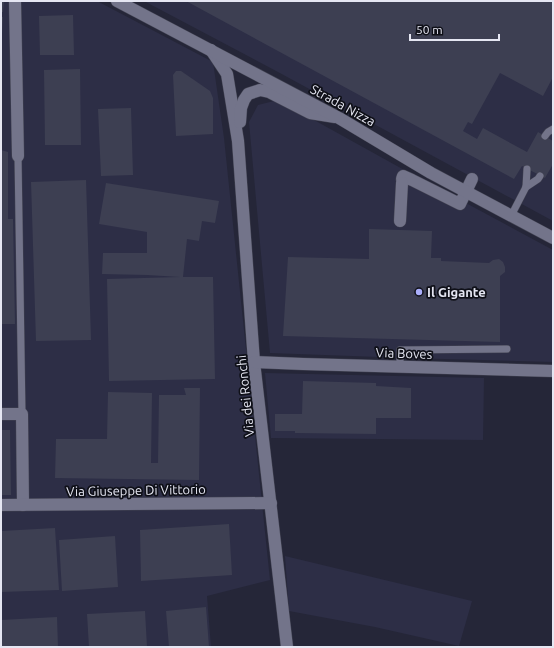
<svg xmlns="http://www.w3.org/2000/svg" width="554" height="648" font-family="Ubuntu,sans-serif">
<rect width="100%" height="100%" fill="#252638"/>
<!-- built -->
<g fill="#2d2e46">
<path d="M1 1H97L213 62 224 138 270 580 207 596 211 647H1Z"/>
<path d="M144 1H553V221L278 72Z"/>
<path d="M278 100 397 166 553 250V362L406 358 270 353 249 122 258 105Z"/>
<path d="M265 373 484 378 483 440 271 438Z"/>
<path d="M285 556 472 601 459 646 375 627 289 611Z"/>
</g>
<!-- building -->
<g fill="#3d3f52">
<path d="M1 1H4L3 12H1Z"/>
<path d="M186 1H553V77L543 96 500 73 472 124 468 122 463 131 477 139 483 128 527 152 538 132 553 141V164L545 178 522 166 514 179Z"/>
<path d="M73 15 74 55H40L39 16Z"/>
<path d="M1 17H3L2 34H1Z"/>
<path d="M80 69 81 145H45L44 70Z"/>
<path d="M176 71H181L210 91 213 98V134L176 136 173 75Z"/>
<path d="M131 108 133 175 101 176 98 109Z"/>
<path d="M1 150 8 152V219H13L15 324H1Z"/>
<path d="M86 180 91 340 36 341 31 182Z"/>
<path d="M106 183 219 201 215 223 202 221 199 241 187 239 183 277H213L215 379 109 381 107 279 180 277 147 275 102 274 103 253H147V232L99 224Z"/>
<path d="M369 229 432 231 431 258H441V261L489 263 493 260 499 259 503 262 505 267V272L500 276V342L283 336 288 257 369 259Z"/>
<path d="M303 381 376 383V386L411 388V418H376V434L295 433V431H275V414H302Z"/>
<path d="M184 388H200L199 480 55 478 56 439H107L108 392 152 393 151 463H158L159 395H186Z"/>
<path d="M1 430H10L11 495H1Z"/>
<path d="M229 524 232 575 141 581 140 530Z"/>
<path d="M55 528 59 590 1 592V531Z"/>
<path d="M115 536 118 587 62 591 59 540Z"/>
<path d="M206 607 209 647H169L166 611Z"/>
<path d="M145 611 147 647H89L87 614Z"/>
<path d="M57 617 58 647H1V620Z"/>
</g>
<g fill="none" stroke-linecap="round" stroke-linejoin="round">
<defs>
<g id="lane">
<path d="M545 136 548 132 553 129"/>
<path d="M18 156 22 414"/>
<path d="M526 187 538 179 540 176"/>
<path d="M511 216 526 187 527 169"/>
<path d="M400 367V350L507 349"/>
</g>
<g id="street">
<path d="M15 1 18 156"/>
<path d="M211 50 227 74 238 141 254 362 287 647"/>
<path d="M240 122 241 108 244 100 248 94 260 90 269 92 310 113 335 117"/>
<path d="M402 179 403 176 412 180 460 204 472 179"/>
<path d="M400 221 402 183"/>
<path d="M254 362 303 364 553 371"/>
<path d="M1 414H22L23 505"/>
<path d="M1 505 271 503"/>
</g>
<path id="secondary" d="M117 1 339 118 431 173 553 238"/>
</defs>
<!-- lane casing -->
<use href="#lane" stroke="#424352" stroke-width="8"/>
<!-- street casing -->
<use href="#street" stroke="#424352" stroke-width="13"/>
<!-- secondary casing -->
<use href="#secondary" stroke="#424352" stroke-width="13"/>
<!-- lane -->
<use href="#lane" stroke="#73748a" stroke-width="7"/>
<!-- street -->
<use href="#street" stroke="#73748a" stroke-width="12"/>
<!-- secondary -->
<use href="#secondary" stroke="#73748a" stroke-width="12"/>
</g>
<!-- markers -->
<circle fill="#abaffb" stroke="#0f1018" stroke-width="1.5" cx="419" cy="292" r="4"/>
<g text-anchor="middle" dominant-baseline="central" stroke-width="3.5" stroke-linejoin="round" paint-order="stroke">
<!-- street labels -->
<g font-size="13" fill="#e5e6f2" stroke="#0f1018">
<text transform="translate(343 105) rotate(29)">Strada Nizza</text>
<text transform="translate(404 353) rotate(2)">Via Boves</text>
<text transform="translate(245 396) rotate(-96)">Via dei Ronchi</text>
<text transform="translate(136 490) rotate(-1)">Via Giuseppe Di Vittorio</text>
</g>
<!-- poi labels -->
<g font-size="13" font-weight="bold" fill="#e5e6f2" stroke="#0f1018" text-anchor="start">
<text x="427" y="292">Il Gigante</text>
</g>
</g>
<!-- border -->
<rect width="554" height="648" fill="none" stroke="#e5e6f2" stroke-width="4"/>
<!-- scale -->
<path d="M410 34v6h89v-6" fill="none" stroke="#e5e6f2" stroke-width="2"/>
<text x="416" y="34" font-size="12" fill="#e5e6f2" stroke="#0f1018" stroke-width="3" paint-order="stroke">50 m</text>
</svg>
